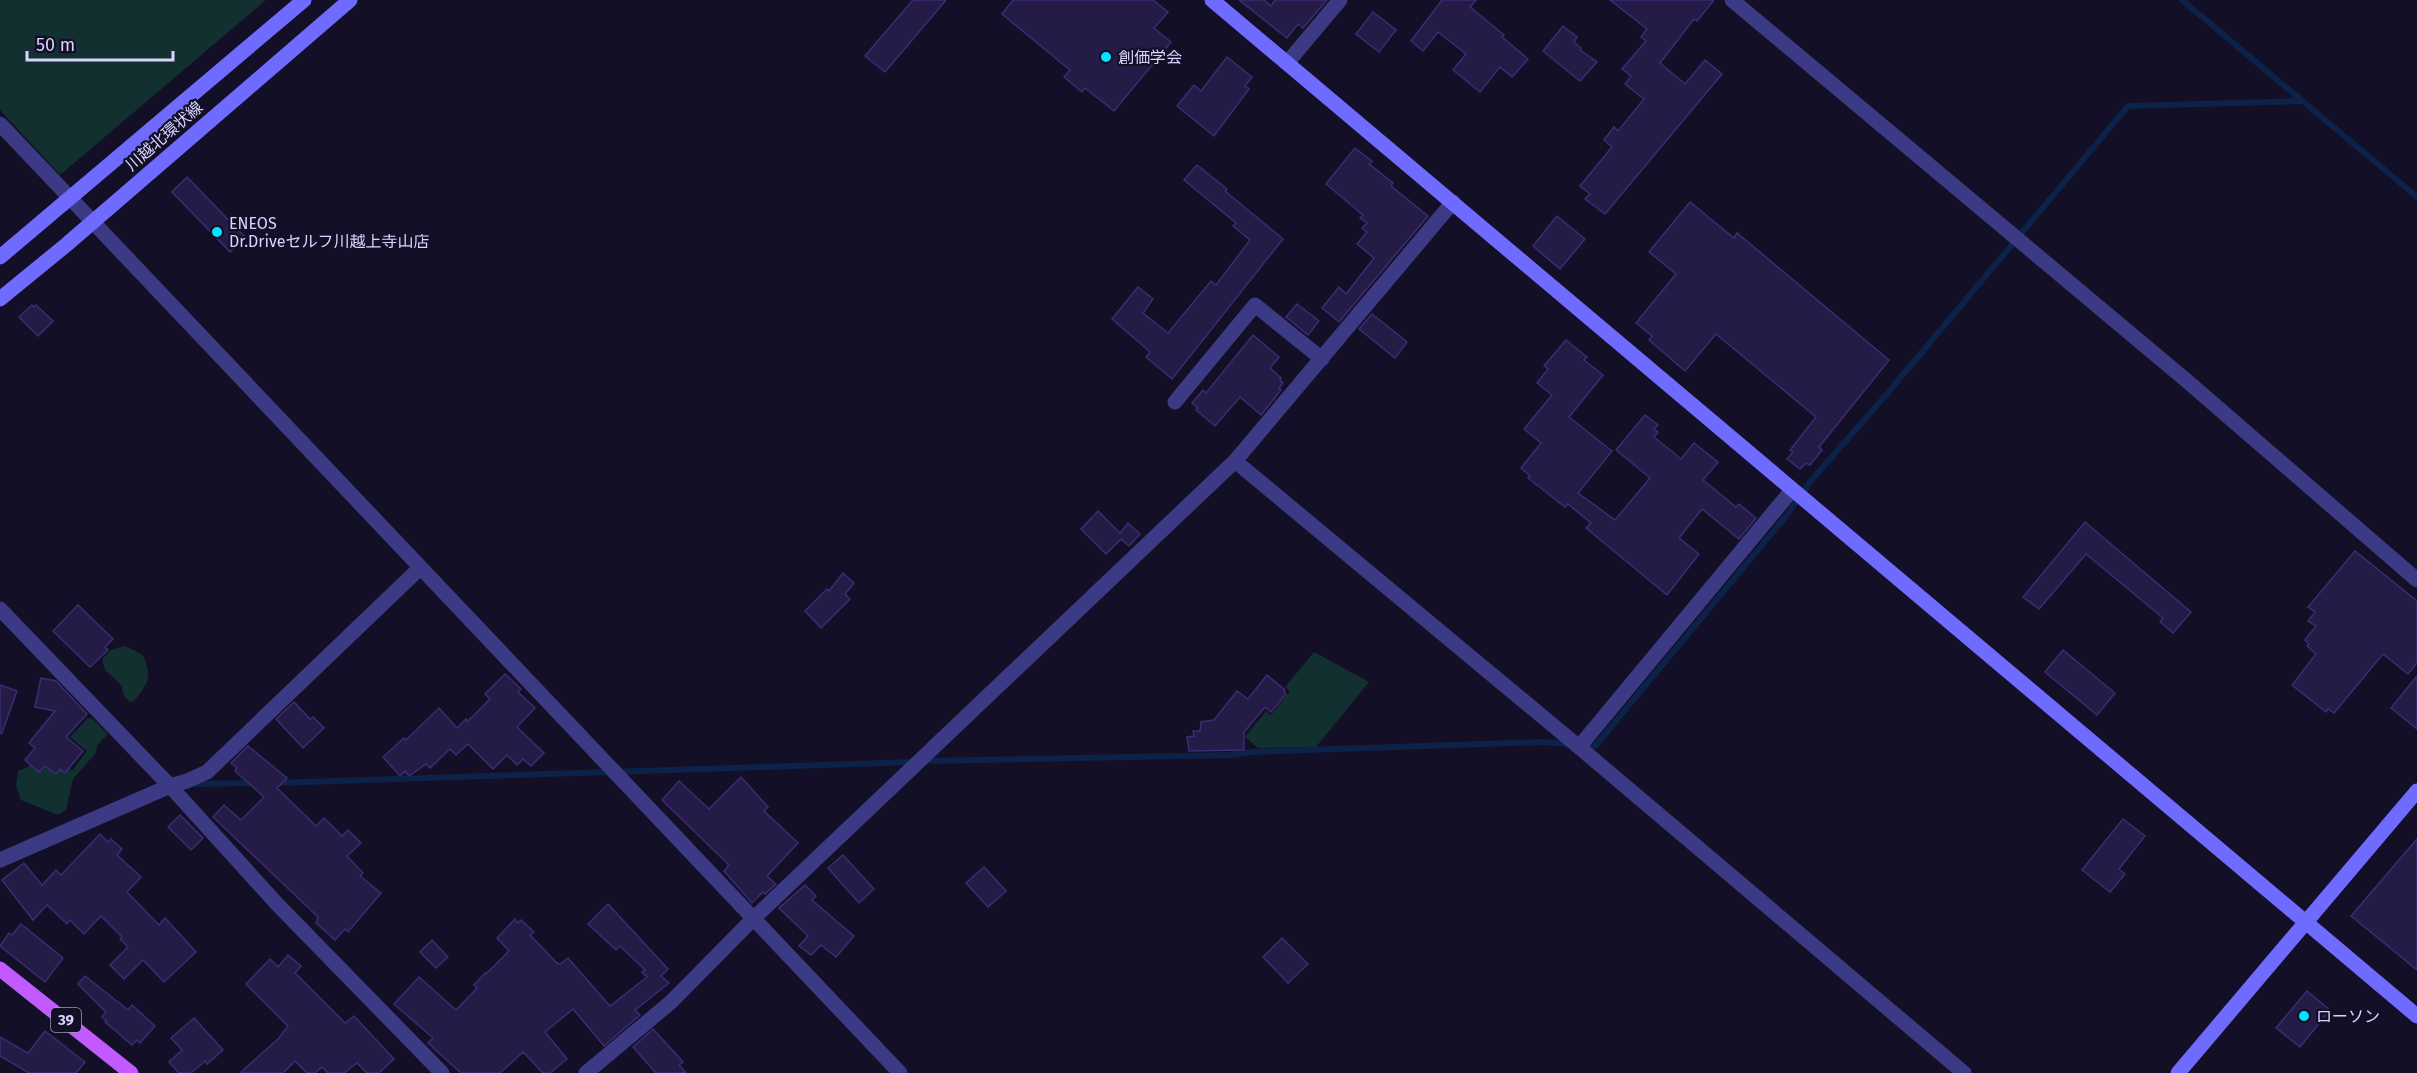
<svg xmlns="http://www.w3.org/2000/svg" width="2417" height="1073" font-family="'Fira Sans','Noto Sans JP',sans-serif">
<rect width="100%" height="100%" fill="#130f26"/>
<!-- green -->
<g fill="#12302f">
<path d="M0 0H266L60 175 0 110Z"/>
<path d="M125 646 143 655C152 678 149 682 134 701L129 702 123 694 122 686 105 670 102 659 111 650Z"/>
<path d="M1314 652 1369 682 1316 747 1258 748 1245 737 1266 711 1271 715 1290 691 1285 687Z"/>
<path d="M88 718 93 719 108 734 98 744 95 754 73 779 66 810 58 815 21 800 16 786 18 771 28 767 33 760 63 759 72 771 87 751 70 737Z"/>
</g>
<g fill="none" stroke-linecap="round" stroke-linejoin="round">
<!-- stream -->
<g stroke="#0c2248" stroke-width="6">
<path d="M2182 0 2417 197"/>
<path d="M1583 745 1595 746 1787 515 1810 482 1886 395 2128 106 2302 101"/>
<path d="M923 761 1231 755 1251 752 1544 742 1570 744"/>
<path d="M276 783 913 762"/>
<path d="M194 784 257 783"/>
</g>
</g>
<!-- building -->
<g fill="#241b47" stroke="#3b2d73" stroke-width="1.5">
<path d="M913 0H946L885 72 865 56Z"/>
<path d="M1013 0H1153L1168 12 1154 28 1171 42 1114 111 1085 88 1082 92 1064 77 1070 70 1002 14Z"/>
<path d="M1239 0H1264L1271 6 1275 0H1327L1303 28 1298 24 1287 38Z"/>
<path d="M1442 0H1476L1470 7 1504 35 1502 37 1528 59 1512 77 1500 67 1480 92 1453 70 1466 54 1438 32 1423 51 1411 41Z"/>
<path d="M1610 0H1714L1697 21 1694 19 1660 63 1685 84 1705 60 1722 74 1605 214 1585 199 1590 194 1580 186 1612 147 1604 140 1614 127 1618 131 1644 99 1625 84 1631 76 1622 69 1646 41 1641 37 1647 29Z"/>
<path d="M1373 12 1396 30 1379 52 1356 34Z"/>
<path d="M1563 26 1577 37 1574 42 1581 48 1580 50 1597 62 1580 81 1543 51Z"/>
<path d="M1227 57 1252 77 1245 86 1249 89 1214 136 1177 106 1194 85 1201 91Z"/>
<path d="M1355 148 1372 161 1369 164 1393 183 1391 186 1428 216 1339 322 1322 308 1339 287 1346 294 1374 258 1357 244 1367 232 1362 228 1367 223 1360 218 1363 215 1326 184Z"/>
<path d="M1197 165 1227 189 1225 191 1283 239 1172 379 1146 357 1150 352 1112 319 1138 287 1153 299 1143 313 1168 333 1211 281 1216 285 1250 240 1233 226 1236 223 1184 180Z"/>
<path d="M187 177 245 237 230 252 172 192Z"/>
<path d="M1690 202 1734 238 1737 233 1889 360 1819 447 1822 450 1810 465 1806 463 1800 469 1787 459 1793 452 1790 450 1816 417 1716 334 1685 371 1649 340 1652 336 1636 323 1676 274 1649 252Z"/>
<path d="M1557 216 1585 239 1560 269 1533 246Z"/>
<path d="M1297 304 1319 321 1308 335 1286 317Z"/>
<path d="M32 305 34 307 36 305 53 321 38 336 19 317Z"/>
<path d="M1372 314 1407 342 1395 358 1359 329Z"/>
<path d="M1253 335 1279 357 1270 368 1281 378 1280 380 1283 383 1279 388 1281 390 1261 415 1240 397 1215 426 1196 410 1198 408 1192 403 1203 390 1206 393Z"/>
<path d="M1566 340 1587 357 1584 360 1603 375 1569 417 1612 451 1578 493 1615 520 1650 478 1616 450 1645 415 1658 425 1654 429 1658 432 1654 437 1681 459 1694 443 1718 462 1703 480 1736 507 1739 504 1756 518 1739 539 1702 509 1679 538 1699 554 1667 595 1586 528 1591 523 1568 504 1565 507 1528 478 1530 476 1521 468 1541 443 1524 429 1552 395 1537 383 1548 369 1544 366Z"/>
<path d="M1098 511 1120 533 1128 523 1140 534 1129 546 1121 539 1106 554 1081 529Z"/>
<path d="M2085 522 2191 612 2173 633 2160 622 2163 618 2086 554 2039 609 2023 597Z"/>
<path d="M2355 551 2417 601V663L2408 674 2383 654 2334 713 2328 709 2326 712 2292 685 2316 654 2307 646 2309 644 2305 640 2316 626 2308 621 2315 612 2308 607Z"/>
<path d="M843 573 854 583 845 594 850 599 821 628 805 611 827 589 829 591Z"/>
<path d="M78 605 113 639 105 647 108 650 90 667 53 631Z"/>
<path d="M2063 650 2115 693 2097 715 2045 672Z"/>
<path d="M505 674 521 689 518 692 535 708 517 727 544 753 531 766 523 759 517 765 507 755 493 769 468 744 456 755 450 749 430 768 426 764 409 776 405 771 400 776 383 757 404 738 406 740 439 708 457 728 466 719 468 721 490 699 485 694Z"/>
<path d="M1267 675 1285 690 1284 692 1286 694 1271 712 1265 707 1244 732V750L1189 751 1187 737 1194 736 1193 731H1200L1201 722 1214 720 1237 691 1248 699Z"/>
<path d="M2417 676V729L2391 708Z"/>
<path d="M41 678 56 681 87 714 66 737 83 751 65 773 60 769 56 774 45 766 39 772 25 760 35 748 29 743 55 711 35 707Z"/>
<path d="M0 685 17 691 2 733H0Z"/>
<path d="M294 702 310 719 313 717 324 728 303 748 276 719Z"/>
<path d="M248 746 287 778 277 788 316 826 324 818 342 836 348 830 361 843 347 856 363 873 360 876 381 893 348 932 345 929 335 940 316 923 318 917 213 817 224 805 241 820 264 797 235 771 237 768 231 763Z"/>
<path d="M741 777 768 807 764 811 798 843 767 876 776 884 765 894 763 892 752 903 724 871 729 865 662 800 679 781 709 809Z"/>
<path d="M180 815 203 838 191 850 168 827Z"/>
<path d="M2123 819 2145 836 2119 869 2125 874 2110 892 2082 870Z"/>
<path d="M100 834 108 842 111 839 122 849 117 855 141 877 127 892 159 925 165 918 196 952 164 982 143 960 124 979 110 965 128 947 120 939 122 937 101 916 84 934 70 920 67 924 47 905 33 920 2 880 24 863 42 885 56 870 61 875Z"/>
<path d="M2417 839V970L2351 916Z"/>
<path d="M843 855 874 889 859 903 828 868Z"/>
<path d="M984 867 1006 891 988 907 966 883Z"/>
<path d="M805 885 816 896 812 900 854 936 836 957 821 945 811 955 799 946 808 936 779 908Z"/>
<path d="M608 904 668 969 661 976 669 983 635 1010 640 1015 604 1046 573 1009 545 1032 567 1059 550 1073H543L523 1052 500 1073H461L428 1043 433 1038 394 1004 419 977 456 1010 477 988 474 985 485 973 486 974 509 951 497 938 515 919 518 923 521 920 534 932 530 935 557 963 560 964 568 958 610 1006 647 977 642 972 645 970 620 946 616 950 588 924Z"/>
<path d="M21 924 63 958 45 982 0 946 9 933 12 935Z"/>
<path d="M1282 938 1308 964 1288 983 1263 957Z"/>
<path d="M432 940 448 957 436 968 420 952Z"/>
<path d="M288 955 301 966 295 973 345 1023 354 1016 394 1059 379 1073H367L357 1063 344 1073H328L322 1067 315 1073H307L295 1061 283 1073H240L279 1038 288 1026 246 984 270 959 278 967Z"/>
<path d="M85 976 128 1010 132 1005 155 1026 140 1043 137 1040 132 1045 105 1022 107 1021 102 1017 106 1012 78 984Z"/>
<path d="M2307 991 2330 1010 2300 1047 2276 1028Z"/>
<path d="M194 1018 223 1050 207 1064 205 1061 191 1073H179L169 1062 182 1050 171 1038Z"/>
<path d="M653 1029 683 1062 679 1065 686 1073H656L633 1047Z"/>
<path d="M45 1031 85 1062 76 1073H29L0 1056V1037L28 1053Z"/>
</g>
<g fill="none" stroke-linecap="round" stroke-linejoin="round">
<!-- street -->
<g stroke="#3d3a85" stroke-width="15">
<path d="M1732 0 2187 381 2417 580"/>
<path d="M1287 63 1340 0"/>
<path d="M0 124 900 1073"/>
<path d="M1175 402 1255 305 1322 359"/>
<path d="M1235 461 1579 747 1964 1073"/>
<path d="M0 609 170 786 187 781 207 772 420 568"/>
<path d="M1579 747 1792 490"/>
<path d="M0 860 170 786 278 905 442 1073"/>
<path d="M586 1073 671 1002 753 919 1235 461 1453 202"/>
</g>
<!-- secondary -->
<g stroke="#6f6bff" stroke-width="15">
<path d="M1212 0 2417 1016"/>
<path d="M0 257 304 0"/>
<path d="M0 299 66 245 350 0"/>
<path d="M2178 1073 2417 791"/>
</g>
<!-- primary -->
<path stroke="#c25bff" stroke-width="15" d="M0 969 131 1073"/>
</g>
<!-- markers -->
<g fill="#00e5ff" stroke="#130f26" stroke-width="2">
<circle cx="1106" cy="57" r="6"/>
<circle cx="217" cy="232" r="6"/>
<circle cx="2304" cy="1016" r="6"/>
</g>
<g text-anchor="middle" dominant-baseline="central" stroke-width="4.5" stroke-linejoin="round" paint-order="stroke">
<!-- shield labels -->
<rect fill="#130f26" stroke="#9e99be" stroke-width="1.5" x="51" y="1008" width="30" height="24" rx="4.5"/>
<g font-size="15" font-weight="bold" fill="#d9d4ff">
<text x="66" y="1020">39</text>
</g>
<!-- poi labels -->
<g font-size="16" fill="#d9d4ff" stroke="#130f26" text-anchor="start">
<text x="1118" y="57">創価学会</text>
<text x="229" y="223">ENEOS<tspan x="229" dy="18">Dr.Driveセルフ川越上寺山店</tspan></text>
<text x="2316" y="1016">ローソン</text>
</g>
<!-- street labels -->
<g font-size="16" fill="#d9d4ff" stroke="#130f26">
<text transform="translate(164 136) rotate(-41)">川越北環状線</text>
</g>
</g>
<!-- scale -->
<path d="M27 51v9h146v-9" fill="none" stroke="#d9d4ff" stroke-width="3"/>
<text x="36" y="51" font-size="18" fill="#d9d4ff" stroke="#130f26" stroke-width="4.5" paint-order="stroke">50 m</text>
</svg>
